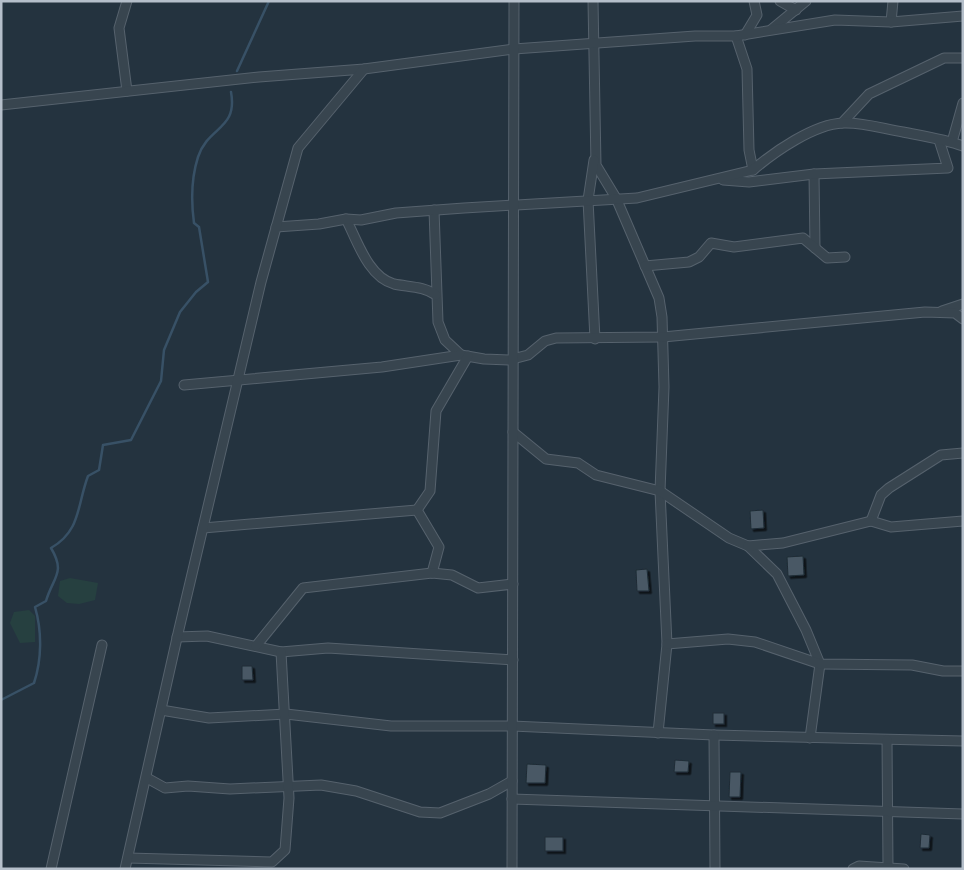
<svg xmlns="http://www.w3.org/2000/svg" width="964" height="870" font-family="'Space Grotesk',sans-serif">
<defs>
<filter id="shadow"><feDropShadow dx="2.5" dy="2.5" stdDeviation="0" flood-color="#0009"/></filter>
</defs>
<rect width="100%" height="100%" fill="#24333f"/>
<!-- green -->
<g fill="#264040">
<path d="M70 578 98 583 95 600 79 604 67 603 58 596 60 581Z"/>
<path d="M29 610 35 616V642L20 643 10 623 14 612Z"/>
</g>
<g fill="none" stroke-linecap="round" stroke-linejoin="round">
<!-- stream -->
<g stroke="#385166" stroke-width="2.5">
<path d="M237 71 269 1"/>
<path d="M1 700 34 683C42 659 42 631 35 607L46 601C53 577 66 573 51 548 81 531 77 505 88 476L99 470 103 445 131 440 161 381 164 350 180 312 196 292 208 282 199 227 194 223C191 201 191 179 198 157 208 126 238 130 231 92"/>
</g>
</g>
<!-- building -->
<g fill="#485965" stroke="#1f2c36" filter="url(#shadow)">
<path d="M763 510 764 528 751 529 750 511Z"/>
<path d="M803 556 804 575 788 576 787 557Z"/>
<path d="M647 569 649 591H637L636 570Z"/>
<path d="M242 666H252L253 680H242Z"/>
<rect x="713" y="713" width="11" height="11"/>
<path d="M675 760 689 761 688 772H674Z"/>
<path d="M527 764 546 765 545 783H526Z"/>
<path d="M730 772H741L740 797H729Z"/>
<path d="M921 834 930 835 929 848H920Z"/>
<rect x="545" y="837" width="18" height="14"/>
</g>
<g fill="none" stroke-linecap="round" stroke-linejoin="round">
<defs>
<g id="minor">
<path d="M127 1 119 28 127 91"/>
<path d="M593 1 596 165 616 198 659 298 662 317 664 387 660 491 667 644 658 733"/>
<path d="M780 1 796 10"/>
<path d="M891 22 893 1"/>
<path d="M772 29 806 1"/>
<path d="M745 35 757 15 754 1"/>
<path d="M736 36 747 69 749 150 753 170"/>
<path d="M1 105 259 77 364 69 514 49 695 36H736L835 20 891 22 963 16"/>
<path d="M842 123 869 94 944 58H963"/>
<path d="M952 142 963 103"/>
<path d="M594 160 588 200 595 339"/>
<path d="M814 174 815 248"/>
<path d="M723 180 749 182 814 174 948 168 939 140"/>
<path d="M434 210 438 322 445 340 461 355"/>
<path d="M346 219C357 240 368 277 394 284 408 287 424 286 436 295"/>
<path d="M276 227 319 224 346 219 361 220 396 213 464 208 637 198 753 170C774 152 814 124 843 123 863 122 884 129 903 132 923 136 944 139 963 146"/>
<path d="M645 266 689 262 699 257 711 243 734 247 803 238 827 258 845 257"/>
<path d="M942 311 963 304"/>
<path d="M184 385 382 367 461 355 484 359 509 360 528 355 545 341 556 338 663 337 925 312 955 313 963 319"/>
<path d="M513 432 546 459 578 463 596 475 660 491 729 538 748 546 777 574 806 630 820 664 810 738"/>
<path d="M871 521 881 495 889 488 941 455 963 453"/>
<path d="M203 528 417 510"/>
<path d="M748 546 783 543 871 521 891 527 963 521"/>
<path d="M432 573 439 547 417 510 430 491 436 411 468 356"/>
<path d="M177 637 207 636 281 652 328 648 513 660"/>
<path d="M667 644 728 639 755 642 820 664 912 665 943 671H963"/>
<path d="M256 646 303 588 432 573 452 575 478 588 513 584"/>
<path d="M161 710 209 718 286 714 391 726H512L714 735 963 741"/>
<path d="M714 735 715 869"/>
<path d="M887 740 888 867"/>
<path d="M147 778 165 788 188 786 230 789 321 785 356 791 420 812 440 813 489 794 512 781"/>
<path d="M512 799 963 814"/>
<path d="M128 858 272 862 285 850 289 798 281 652"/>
<path d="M51 869 102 645"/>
<path d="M125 869 179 629 261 282 298 148 364 69"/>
<path d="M512 869 514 1"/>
<path d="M853 869 859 866 904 869"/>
</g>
</defs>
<!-- minor casing -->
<use href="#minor" stroke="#56626d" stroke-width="11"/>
<!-- minor -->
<use href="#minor" stroke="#38454f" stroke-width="9"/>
</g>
<!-- border -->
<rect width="964" height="870" fill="none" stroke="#b5bfca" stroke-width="5"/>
</svg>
